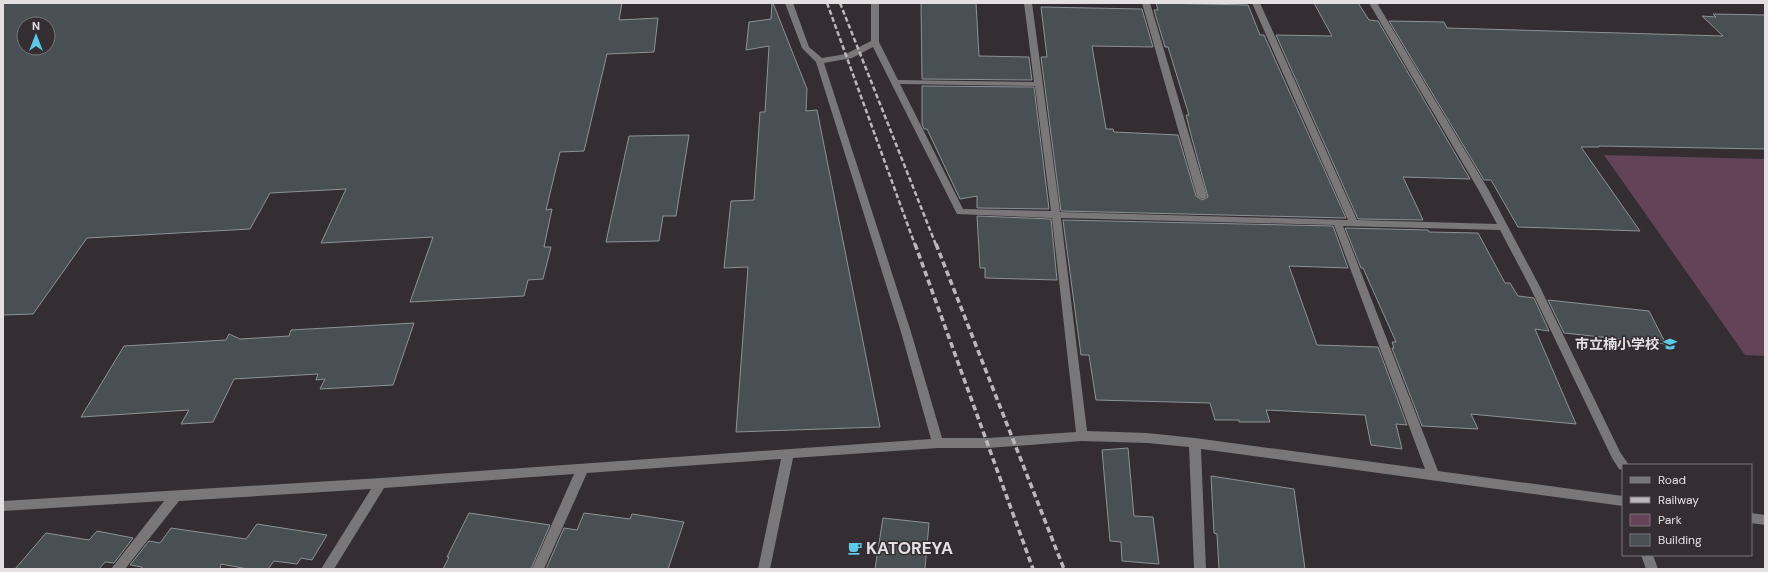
<svg xmlns="http://www.w3.org/2000/svg" width="1768" height="572" font-family="'DM Sans','Noto Sans JP',sans-serif">
<rect width="100%" height="100%" fill="#342e32"/>
<!-- green -->
<path fill="#624358" d="M1604 155 1765 159V356L1745 355Z"/>
<!-- building -->
<g fill="#495053" stroke="#8b9396" fill-rule="evenodd">
<path d="M3 3H622L619 20 658 18 654 52 607 54 584 151 560 152 546 210 552 209 544 247H551L543 279 528 280 524 296 410 302 433 237 321 243 346 189 270 193 250 229 87 238 33 314 3 315ZM24 24H48V48H24Z"/>
<path d="M772 3H773L807 89 806 111 817 110 880 427 736 432 748 267 724 268 731 201 754 200 760 112H765L769 46 746 50 749 22 771 19Z"/>
<path d="M921 3H976L979 56 1029 57 1032 80 922 79Z"/>
<path d="M1156 3 1248 5 1260 35H1264L1346 218 1061 211 1041 57H1047L1041 7 1142 9 1153 47 1092 46 1106 129H1113L1114 132 1178 135 1196 196 1202 200 1208 197 1191 135 1186 115H1189L1168 47H1165L1154 10H1158Z"/>
<path d="M1314 3H1358L1369 20 1378 21 1470 179 1403 177 1423 220 1358 219 1276 35 1332 36Z"/>
<path d="M1713 14 1765 15V149L1599 146V147H1581L1640 231 1518 227 1491 180H1484L1389 21 1444 22 1447 28 1723 36 1702 16 1716 17Z"/>
<path d="M922 86 1034 87 1049 209 977 208V196L960 199 927 129H924L922 124Z"/>
<path d="M689 135 676 216H663L659 241 606 242 629 136Z"/>
<path d="M977 216 1051 219 1057 280 985 278V268H980Z"/>
<path d="M1063 220 1333 226 1348 268 1289 266 1317 345 1378 347 1407 425 1396 424 1402 449 1371 445 1365 415 1266 410 1270 422H1239V420H1215L1210 403 1096 400 1089 355H1081Z"/>
<path d="M1345 228 1428 230 1429 232 1478 233 1505 283H1510L1518 296 1534 298 1549 331 1535 329 1576 424 1471 414 1478 429 1422 426 1392 348H1394L1392 342H1396L1363 268H1361Z"/>
<path d="M1548 300 1649 311 1666 344 1564 333Z"/>
<path d="M414 323 393 385 320 389 325 379 316 380 318 374 234 379 213 422 181 424 189 410 81 417 124 346 226 340 229 334 240 339 257 338 289 336 291 330Z"/>
<path d="M1128 448 1134 516 1153 517 1159 564 1122 561 1121 542 1110 541 1102 450Z"/>
<path d="M1211 476 1294 489 1305 569H1219L1217 534 1214 533Z"/>
<path d="M469 513 550 525 531 569H443L449 557H447Z"/>
<path d="M584 513 630 519 632 514 684 522 668 569H546L564 528 577 530Z"/>
<path d="M883 518 929 523 925 569H875Z"/>
<path d="M257 524 327 535 312 560 301 558 297 564 274 561 268 569H248L221 564 220 569H141L142 567 130 565 149 541 160 543 171 528 246 539Z"/>
<path d="M97 531 133 538 114 563 105 562 99 569H15L46 533 89 540Z"/>
</g>
<g fill="none" stroke-linecap="round" stroke-linejoin="round">
<!-- minor -->
<g fill="#7a7779" fill-rule="evenodd">
<path d="M785 3H793L809 47 822 58 846 54 871 41V3H879V42L898 80 1034 82 1024 3H1032L1060 212 1348 220 1252 3H1260L1357 220 1497 224 1478 189 1369 3H1377L1488 189 1539 285 1620 452 1629 465H1623V470L1619 469 1612 458 1529 285 1500 230 1343 226 1438 471 1623 496V506L1201 449 1206 569H1194L1189 447 1147 443 1082 441 988 448H938L793 458 770 569H758L781 459 587 473 544 569H532L574 474 384 488 334 569H321L371 489 179 501 125 569H111L164 501 3 511V501L381 478 931 439 901 332 816 62 802 48ZM873 47 957 214 1052 218 1076 432 988 438H942L911 332 824 63 852 58ZM900 84 1035 86 1051 211 963 209ZM1061 218 1334 225 1425 469 1195 438 1147 433 1087 431Z"/>
<path d="M1142 3H1150L1207 196 1205 198 1202 199 1197 196Z"/>
<path d="M1751 513 1765 515V525L1751 523Z"/>
<path d="M1641 555H1653L1658 569H1646Z"/>
</g>
<!-- rail-far1 -->
<g stroke="#bcb8ba" stroke-width="2.5" stroke-dasharray="5 2.5" stroke-linecap="butt">
<path d="M827 3 915 245"/>
<path d="M840 3 936 245"/>
</g>
<!-- rail -->
<g stroke="#bcb8ba" stroke-width="3.5" stroke-dasharray="6 3.5" stroke-linecap="butt">
<path d="M915 244 1033 569"/>
<path d="M936 244 1064 569"/>
</g>
</g>
<!-- icons -->
<defs>
<symbol id="school-bare" viewBox="-9 -9 18 18"><path d="M0-5L7-2L0 1L-7-2ZM-4 1L0 2.5L4 1V4Q0 6-4 4Z" fill="#5ac8e6" stroke="#342e32" stroke-width="2.5" paint-order="stroke"/></symbol>
<symbol id="cafe-bare" viewBox="-9 -9 18 18"><path d="M-5.5-4.5H6V0H3Q3 3.5 0 3.5H-2.5Q-5.5 3.5-5.5 0ZM3-3.2v2h1.7v-2ZM-6 4.5H4V6H-6Z" fill="#5ac8e6" stroke="#342e32" stroke-width="2.5" paint-order="stroke"/></symbol>
</defs>
<g fill-rule="evenodd">
<use href="#school-bare" x="1660" y="334" width="20" height="20"/>
<use href="#cafe-bare" x="845" y="538" width="20" height="20"/>
</g>
<g text-anchor="middle" dominant-baseline="central" stroke-width="3" stroke-linejoin="round" paint-order="stroke">
<!-- poi labels -->
<g font-size="14" font-weight="bold" fill="#e4e0e2" stroke="#342e32" text-anchor="end">
<text x="1659" y="344">市立楠小学校</text>
</g>
<!-- near-poi labels -->
<g font-size="17" font-weight="bold" fill="#e4e0e2" stroke="#342e32" text-anchor="start">
<text x="866" y="548">KATOREYA</text>
</g>
</g>
<!-- border -->
<rect width="1768" height="572" fill="none" stroke="#e4e0e2" stroke-width="8"/>
<!-- legend -->
<rect x="1622" y="464" width="130" height="92" fill="#342e32" stroke="#7a7578"/>
<rect x="1630" y="477" width="20" height="6" fill="#7a7779" stroke="#7a7578"/>
<text x="1658" y="484" font-size="12" fill="#e4e0e2">Road</text>
<rect x="1630" y="497" width="20" height="6" fill="#bcb8ba" stroke="#7a7578"/>
<text x="1658" y="504" font-size="12" fill="#e4e0e2">Railway</text>
<rect x="1630" y="514" width="20" height="12" fill="#624358" stroke="#7a7578"/>
<text x="1658" y="524" font-size="12" fill="#e4e0e2">Park</text>
<rect x="1630" y="534" width="20" height="12" fill="#495053" stroke="#7a7578"/>
<text x="1658" y="544" font-size="12" fill="#e4e0e2">Building</text>
<!-- north arrow -->
<g transform="translate(36 36)"><circle r="19" fill="#342e32" stroke="#7a7578"/>
<path d="M0-3L7 15L0 10L-7 15Z" fill="#5ac8e6"/>
<text y="-6" font-size="11" font-weight="bold" text-anchor="middle" fill="#e4e0e2">N</text>
</g>
</svg>
